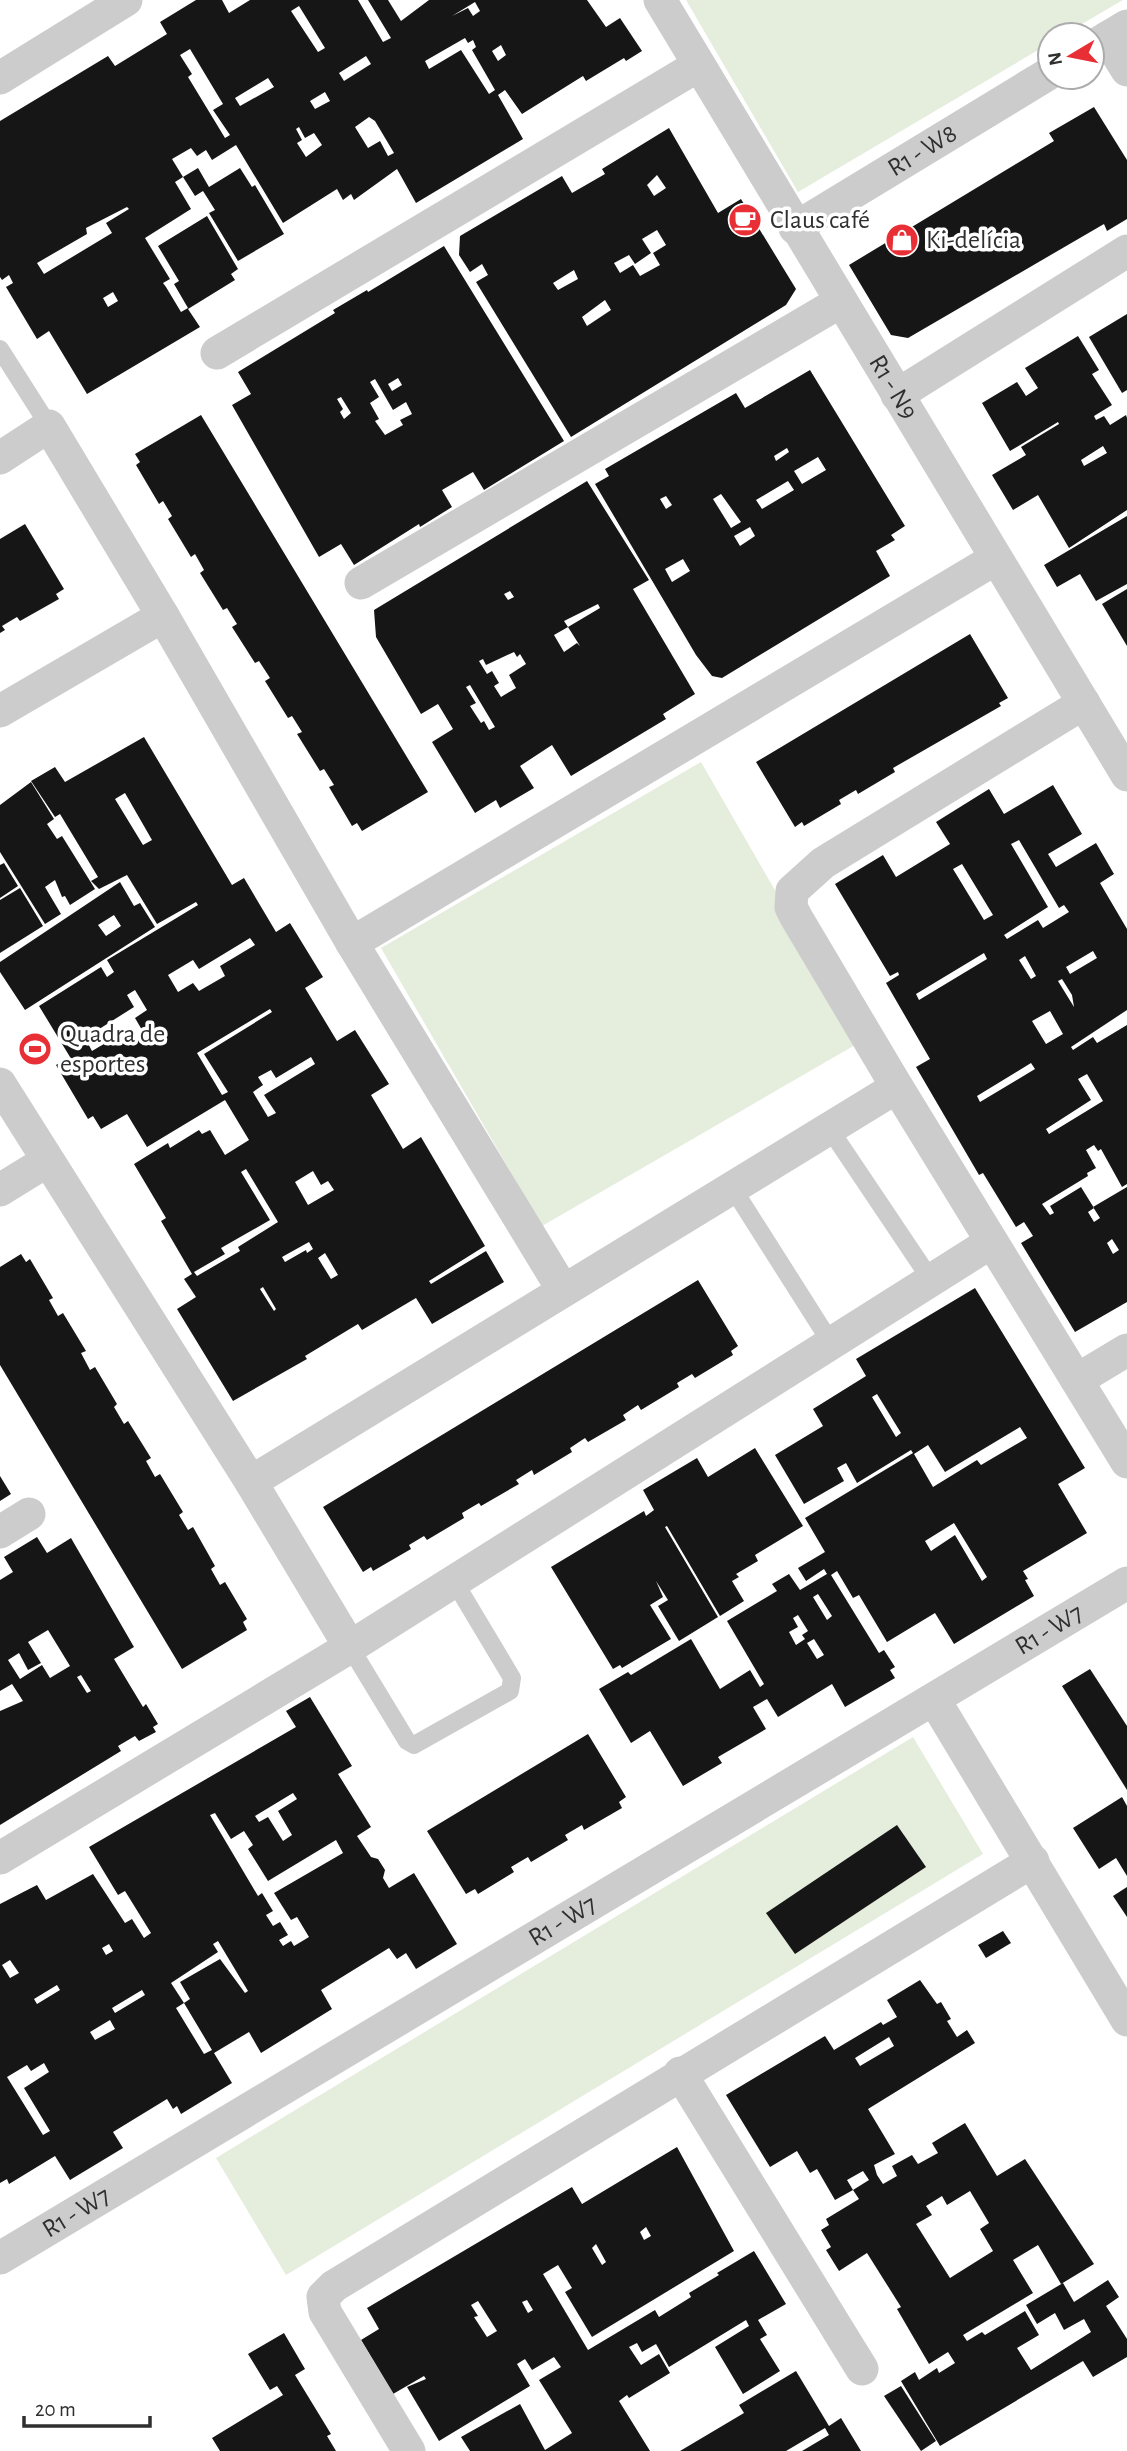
<svg xmlns="http://www.w3.org/2000/svg" width="1127" height="2451" font-family="'Alegreya Sans',sans-serif">
<rect width="100%" height="100%" fill="#fff"/>
<!-- green -->
<g fill="#e5eddd">
<path d="M686 0H1123L1063 35H1050V43L798 192Z"/>
<path d="M701 762 862 1041 542 1226 381 948Z"/>
<path d="M913 1737 983 1854 286 2275 216 2158Z"/>
</g>
<!-- building -->
<g fill="#161616" fill-rule="evenodd">
<path d="M196 0H222L229 13 250 0H358L383 42 391 38 368 0H388L401 21 429 0H587L606 27 620 18 642 51 626 61 624 58 586 81 583 76 522 114 505 90 498 95 523 139 416 203 397 169 354 200 351 194 343 200 337 189 283 223 236 145 212 160 206 150 197 156 191 148 172 159 183 177 175 182 191 209 145 238 170 279 163 283 166 287 181 312 188 308 174 284 179 281 158 246 207 216 238 269 231 274 235 280 188 309 200 327 87 394 49 331 37 339 6 287 13 283 9 275 2 280 0 277V121L108 56 115 66 167 34 160 22ZM475 2 480 11 473 16 468 8 452 16ZM299 6 325 48 318 52 291 11ZM465 38 468 43 473 40 476 47 472 50 495 90 489 94 461 50 429 69 425 61ZM501 45 506 55 498 61 492 51ZM190 49 223 104 213 110 230 135 225 138 188 77 192 74 180 55ZM366 56 371 64 344 81 339 73ZM268 78 274 87 240 106 235 98ZM325 92 330 101 315 109 310 101ZM369 117 375 121 394 153 388 156 380 141 368 148 355 127ZM299 127 305 138 314 133 322 145 306 157 297 143 302 140 296 129ZM127 207 129 209 106 223 112 233 44 274 37 263 87 234 86 228ZM113 292 118 301 108 307 103 298Z"/>
<path d="M1094 107 1127 160V219L1107 231 1104 224 908 338 891 335 849 265 1054 141 1049 133Z"/>
<path d="M669 128 718 213 741 199 796 289 786 305 571 437 476 282 488 275 482 264 470 272 459 255 460 236 562 176 572 193 605 174 602 169ZM657 175 666 188 654 196 647 185ZM657 230 666 245 653 253 660 265 640 276 633 265 620 273 614 263 629 255 635 264 651 253 642 239ZM574 270 578 279 558 290 553 283ZM605 300 611 310 587 326 582 317Z"/>
<path d="M198 168 209 187 240 168 252 187 255 185 284 234 238 261 209 213 215 210 203 191 195 196 183 177Z"/>
<path d="M444 246 564 441 484 490 473 472 442 490 452 507 420 527 419 524 354 565 341 544 319 557 232 405 251 394 238 372 335 313 333 310 367 290 368 292ZM398 378 402 385 392 391 388 384ZM375 379 393 410 406 402 412 414 400 420 403 425 385 435 375 421 379 419 370 403 379 397 370 382ZM341 397 351 413 344 419 340 412 343 409 337 399Z"/>
<path d="M1127 314V390L1122 393 1089 337Z"/>
<path d="M1078 336 1099 370 1092 374 1112 405 1094 416 1096 420 1104 416 1110 425 1126 415 1127 418V510L1069 548 1038 495 1013 510 992 475 1026 455 1021 447 1059 424 1058 422 1010 451 982 403 1017 382 1026 396 1038 388 1025 368ZM1103 446 1107 453 1084 466 1081 460Z"/>
<path d="M810 370 905 526 891 535 895 540 876 551 890 576 722 678 712 676 696 655 595 484 609 476 605 469 736 393 745 408ZM787 448 789 452 776 461 774 456ZM818 457 826 470 802 484 794 471ZM788 481 794 490 762 509 756 500ZM721 494 741 522 731 528 713 499ZM666 496 672 505 666 509 660 499ZM750 527 755 536 740 546 734 536ZM683 559 690 571 672 582 665 569Z"/>
<path d="M201 415 428 792 362 831 357 823 352 826 329 787 334 785 324 769 320 771 297 734 302 732 292 716 288 718 265 681 270 678 259 661 255 663 232 627 237 624 227 608 223 610 200 573 204 570 195 554 191 557 168 519 172 516 163 501 159 504 136 465 140 462 135 454Z"/>
<path d="M587 481 649 580 633 589 695 694 663 714 666 719 571 776 552 745 520 766 534 788 500 808 496 800 475 813 432 742 453 729 438 704 421 714 376 637 374 610ZM510 591 514 597 508 600 504 594ZM598 604 600 608 568 627 580 646 577 643 564 652 554 635 568 627 564 621ZM514 652 517 657 520 654 526 664 509 675 516 688 501 697 494 686 499 683 492 671 487 674 479 661 483 659 486 665ZM470 685 495 727 489 730 484 721 481 723 470 706 476 703 466 687Z"/>
<path d="M1127 516V584L1096 601 1080 574 1057 587 1044 565Z"/>
<path d="M25 524 64 589 56 594 59 599 20 621 17 617 2 626 5 630 0 633V539Z"/>
<path d="M1127 589V646L1102 604Z"/>
<path d="M970 634 1008 698 999 703 1001 706 893 768 895 772 858 794 856 790 839 800 841 804 804 826 802 822 795 827 756 762Z"/>
<path d="M144 737 232 885 244 878 276 932 290 923 323 977 305 988 337 1041 355 1030 389 1084 371 1095 403 1149 421 1137 485 1246 429 1281 431 1284 486 1251 504 1282 432 1324 416 1298 362 1330 358 1324 305 1356 307 1359 233 1401 177 1309 196 1297 184 1279 192 1274 161 1221 166 1218 134 1164 168 1143 170 1148 199 1130 202 1134 210 1130 225 1155 249 1140 225 1100 147 1147 127 1114 101 1129 93 1116 88 1119 56 1065 70 1057 39 1006 101 967 107 977 114 972 107 960 198 905 196 902 157 924 127 875 99 889 91 881 98 877 60 814 55 817 31 781 55 767 65 782ZM125 793 152 840 143 845 115 799ZM250 938 255 945 220 966 225 976 199 991 193 983 178 992 168 975 193 960 199 969ZM135 990 147 1010 135 1018 145 1035 135 1041 129 1029 92 1051 85 1038 134 1007 127 995ZM270 1009 272 1012 204 1054 228 1092 222 1095 197 1053ZM311 1057 315 1064 264 1095 276 1113 268 1117 253 1092 263 1085 258 1077 271 1070 276 1078ZM246 1169 278 1222 238 1247 240 1251 197 1276 194 1272 225 1254 221 1248 270 1220 241 1172ZM313 1171 321 1185 328 1181 334 1190 308 1205 295 1182ZM309 1242 313 1249 307 1253 306 1250 285 1262 282 1257ZM325 1253 338 1275 331 1279 318 1258ZM263 1287 276 1309 274 1311 260 1289Z"/>
<path d="M31 782 54 819 47 824 57 839 62 836 95 889 70 905 65 896 62 897 55 880 45 887 61 914 45 924 0 852V805Z"/>
<path d="M1053 785 1082 834 1048 854 1056 867 1096 843 1114 874 1100 883 1127 929V1010L1071 1047 1073 1050 1093 1037 1097 1043 1127 1025V1184L1122 1187 1101 1149 1098 1151 1094 1145 1086 1150 1096 1168 1087 1173 1088 1176 1042 1204 1050 1215 1054 1213 1050 1206 1081 1187 1094 1208 1088 1212 1094 1222 1100 1218 1093 1207 1127 1187V1302L1075 1332 1021 1243 1033 1236 1024 1222 1016 1227 983 1173 979 1175 916 1067 930 1059 886 983 899 975 898 972 890 976 835 884 883 855 896 877 950 844 936 822 989 789 1004 814ZM1019 840 1059 908 1064 905 1069 912 1043 928 1038 920 1007 939 1004 935 1048 907 1011 844ZM962 864 993 915 984 920 953 869ZM1093 951 1097 958 1070 974 1066 967ZM984 953 987 959 919 1000 916 994ZM1025 956 1036 976 1031 979 1019 960ZM1062 979 1072 995 1074 1007 1058 981ZM1050 1011 1063 1034 1046 1044 1032 1021ZM1031 1063 1035 1069 980 1102 977 1096ZM1087 1074 1103 1101 1049 1134 1046 1129 1091 1100 1078 1079ZM1112 1239 1119 1250 1113 1254 1107 1243Z"/>
<path d="M4 863 18 886 0 898V865Z"/>
<path d="M120 882 134 906 140 903 155 927 25 1010 0 972V962ZM114 915 121 926 106 936 98 925Z"/>
<path d="M20 888 43 926 0 953V900Z"/>
<path d="M21 1254 26 1262 30 1259 53 1298 49 1300 58 1316 63 1313 86 1351 81 1353 90 1370 95 1367 117 1404 114 1407 124 1424 128 1421 151 1458 146 1461 155 1477 160 1474 183 1512 179 1515 188 1530 193 1527 215 1566 211 1569 220 1585 225 1582 247 1619 243 1622 247 1630 182 1669 0 1365V1267Z"/>
<path d="M698 1280 738 1346 731 1351 733 1355 695 1378 692 1374 677 1383 679 1387 641 1410 638 1405 623 1415 626 1420 588 1442 585 1438 570 1448 572 1452 534 1475 532 1470 516 1480 519 1484 481 1506 479 1503 462 1513 464 1518 427 1540 424 1536 409 1545 411 1549 373 1571 371 1567 363 1572 323 1507Z"/>
<path d="M975 1288 1085 1468 1058 1484 1087 1533 1023 1571 1028 1579 1025 1580 1034 1596 954 1644 935 1613 887 1642 859 1595 853 1598 837 1571 831 1575 879 1653 884 1650 895 1667 890 1670 895 1678 845 1707 832 1684 778 1717 767 1699 753 1707 766 1729 718 1757 722 1763 683 1786 650 1731 631 1743 599 1689 628 1672 631 1675 691 1639 720 1689 750 1670 760 1687 764 1684 727 1621 777 1591 772 1584 789 1574 800 1590 827 1574 824 1569 806 1581 798 1568 825 1552 805 1518 913 1453 911 1450 857 1483 846 1463 837 1468 844 1481 804 1504 775 1455 823 1426 813 1409 866 1376 856 1359ZM877 1394 901 1433 896 1437 872 1397ZM1020 1427 1027 1438 981 1465 977 1460 933 1487 914 1454 928 1445 945 1472ZM954 1523 987 1577 982 1581 955 1535 931 1551 925 1541ZM818 1594 832 1616 827 1620 813 1597ZM798 1615 808 1631 802 1635 805 1639 796 1645 789 1632 798 1627 793 1618ZM814 1639 824 1655 817 1659 807 1643Z"/>
<path d="M755 1448 803 1526 755 1555 758 1561 736 1574 739 1577 732 1581 744 1601 720 1616 667 1526 665 1527 718 1617 679 1641 658 1606 668 1600 656 1581 663 1597 650 1605 671 1639 622 1668 620 1665 613 1669 551 1567 644 1511 646 1516 654 1510 643 1490 697 1458 708 1477Z"/>
<path d="M0 1476 11 1494 0 1501Z"/>
<path d="M37 1537 47 1553 71 1538 134 1647 114 1659 143 1707 146 1704 158 1724 153 1727 156 1732 139 1741 135 1736 118 1746 121 1751 0 1825V1711L23 1701 12 1684 0 1691V1580L13 1572 4 1557ZM48 1630 70 1666 50 1678 42 1665 20 1679 8 1660 19 1653 28 1670 41 1663 28 1642ZM81 1675 91 1691 87 1693 77 1677Z"/>
<path d="M1090 1669 1127 1726V1790L1062 1686Z"/>
<path d="M310 1697 352 1766 338 1774 371 1827 357 1836 371 1857 378 1859 385 1870 383 1878 389 1888 414 1873 457 1944 416 1969 406 1953 397 1959 389 1948 321 1990 332 2009 261 2053 249 2032 214 2053 232 2083 181 2114 177 2106 173 2109 167 2099 113 2132 123 2148 70 2180 55 2156 9 2184 7 2179 0 2183V1904L37 1885 46 1900 93 1874 125 1923 132 1919 144 1938 151 1933 125 1891 118 1895 89 1847 296 1727 286 1711ZM293 1793 297 1799 278 1811 292 1835 283 1841 268 1817 259 1822 255 1816ZM215 1813 231 1839 244 1831 253 1845 248 1849 268 1881 336 1840 343 1853 274 1893 291 1920 297 1917 309 1937 294 1946 291 1941 283 1946 279 1940 288 1935 280 1922 273 1926 266 1915 273 1911 262 1893 258 1896 210 1815ZM218 1941 248 1991 245 1993 220 1959 180 1982 190 1999 184 2003 212 2050 204 2054 176 2008 184 2003 171 1983 218 1952 213 1944ZM109 1944 113 1951 106 1955 102 1948ZM10 1960 19 1973 10 1978 2 1965ZM57 1985 60 1990 37 2004 34 1999ZM142 1990 145 1995 115 2013 112 2008ZM110 2020 115 2029 95 2040 90 2032ZM44 2063 49 2072 24 2088 50 2131 43 2135 7 2077 27 2065 31 2071Z"/>
<path d="M588 1734 626 1797 619 1802 622 1808 584 1830 582 1825 565 1835 568 1840 531 1862 528 1857 511 1867 514 1872 478 1894 475 1889 466 1894 427 1831Z"/>
<path d="M1122 1797 1127 1806V1876L1116 1858 1099 1869 1073 1828Z"/>
<path d="M897 1825 926 1867 795 1954 766 1913Z"/>
<path d="M1127 1887V1917L1113 1896Z"/>
<path d="M1003 1931 1011 1943 986 1958 978 1945Z"/>
<path d="M920 1980 937 2004 941 2002 951 2019 947 2021 957 2037 967 2030 975 2043 868 2109 895 2154 874 2165 877 2175 883 2184 897 2176 892 2166 912 2155 918 2164 938 2153 932 2143 965 2123 997 2176 1025 2159 1094 2264 1061 2284 1038 2245 1013 2260 1033 2293 963 2335 967 2341 982 2332 985 2335 1025 2311 1039 2335 1017 2348 1031 2370 1091 2332 1084 2319 1064 2330 1055 2313 1037 2324 1026 2305 1063 2283 1074 2302 1108 2280 1119 2297 1106 2306 1127 2339V2357L1093 2377 1083 2361 940 2446 901 2381 915 2372 919 2380 937 2368 939 2373 955 2363 948 2352 929 2364 897 2309 901 2307 867 2253 839 2271 826 2250 831 2247 821 2230 829 2225 826 2219 859 2199 853 2190 869 2180 863 2171 847 2180 853 2190 835 2200 817 2169 810 2173 797 2151 770 2167 726 2095 825 2036 834 2050 881 2022 883 2025 897 2017 887 2000ZM889 2037 894 2046 860 2066 855 2058ZM970 2191 989 2223 980 2229 993 2251 950 2278 916 2224 932 2215 926 2206 942 2196 947 2205Z"/>
<path d="M677 2147 734 2251 592 2337 565 2292 572 2288 558 2265 543 2274 588 2350 655 2310 659 2317 691 2297 689 2293 719 2275 717 2273 754 2251 786 2304 758 2320 767 2335 760 2339 780 2371 743 2394 715 2347 749 2326 746 2320 669 2367 656 2344 642 2352 637 2343 629 2347 641 2365 659 2354 670 2373 629 2398 627 2395 619 2401 650 2451H470L461 2437 520 2404 545 2450 572 2433 539 2380 561 2367 554 2357 532 2370 525 2359 517 2364 530 2386 439 2441 407 2387 426 2379 424 2376 393 2394 361 2340 379 2329 367 2308 572 2187 582 2204ZM646 2227 651 2236 644 2240 640 2232ZM596 2244 606 2262 602 2265 592 2248ZM527 2300 533 2310 528 2313 522 2302ZM478 2301 497 2331 487 2337 474 2317 478 2316 471 2305Z"/>
<path d="M284 2333 305 2369 295 2375 331 2434 327 2436 336 2451H220L212 2438 283 2395 277 2386 270 2390 248 2354Z"/>
<path d="M796 2371 829 2426 841 2418 861 2451H802L829 2435 825 2428 786 2451H680L744 2413 739 2405Z"/>
<path d="M901 2386 936 2441 921 2451 884 2396Z"/>
</g>
<g fill="none" stroke-linecap="round" stroke-linejoin="round">
<!-- service -->
<g stroke="#ccc" stroke-width="18">
<path d="M0 349 49 426"/>
<path d="M829 1128 931 1280"/>
<path d="M732 1187 831 1343"/>
<path d="M350 1647 407 1741 414 1745 510 1691 512 1678 454 1581"/>
</g>
<!-- minor -->
<g stroke="#ccc" stroke-width="33">
<path id="s1" d="M660 0 1127 775"/>
<path d="M1107 38 1127 70"/>
<path d="M1092 47 1127 26"/>
<path d="M0 78 126 0"/>
<path id="s2" d="M795 228 1050 73"/>
<path d="M217 353 699 65"/>
<path d="M897 395 1127 251"/>
<path d="M0 458 49 426 163 616"/>
<path d="M361 583 840 302"/>
<path d="M0 711 163 616 352 943 563 1290"/>
<path d="M352 943 995 559"/>
<path d="M0 1084 251 1482 350 1647"/>
<path d="M897 1087 796 917 791 907 792 891 823 863 1084 703"/>
<path d="M0 1190 47 1161"/>
<path d="M1077 1380 1127 1350"/>
<path d="M251 1482 897 1087 1127 1462"/>
<path d="M0 1532 29 1514"/>
<path d="M935 1701 1127 2020"/>
<path d="M0 1858 350 1647 990 1243"/>
<path d="M680 2073 862 2369"/>
<path id="s3" d="M0 2258 1127 1583"/>
<path d="M409 2451 325 2312 323 2297 334 2286 1033 1861"/>
</g>
</g>
<!-- icons -->
<defs>
<symbol id="cafe-disc" viewBox="-11 -11 22 22"><circle r="9.5" fill="#e82f35" stroke="#fff"/><path d="M-5.5-4.5H6V0H3Q3 3.5 0 3.5H-2.5Q-5.5 3.5-5.5 0ZM3-3.2v2h1.7v-2ZM-6 4.5H4V6H-6Z" fill="#fff"/></symbol>
<symbol id="shop-disc" viewBox="-11 -11 22 22"><circle r="9.5" fill="#e82f35" stroke="#fff"/><path d="M-5-2.5h2.3a2.7 3.5 0 0 1 5.4 0H5L5.5 6h-11ZM-1.5-2.5h3a1.5 2.3 0 0 0-3 0Z" fill="#fff"/></symbol>
<symbol id="stadium-disc" viewBox="-11 -11 22 22"><circle r="9.5" fill="#e82f35" stroke="#fff"/><path d="M0-5a6.5 5 0 1 0 0 10a6.5 5 0 1 0 0-10ZM-3.5-1.8h7v3.6h-7Z" fill="#fff"/></symbol>
</defs>
<g fill-rule="evenodd">
<use href="#cafe-disc" x="726" y="201" width="38" height="38"/>
<use href="#shop-disc" x="883" y="221" width="38" height="38"/>
<use href="#stadium-disc" x="16" y="1030" width="38" height="38"/>
</g>
<g text-anchor="middle" dominant-baseline="central" stroke-width="7" stroke-linejoin="round" paint-order="stroke">
<!-- street labels -->
<g font-size="26" fill="#2f2f2f" stroke="#fff">
<text stroke="none"><textPath href="#s2" startOffset="149">R1 - W8</textPath></text>
<text stroke="none"><textPath href="#s1" startOffset="452">R1 - N9</textPath></text>
<text stroke="none"><textPath href="#s3" startOffset="1223">R1 - W7</textPath></text>
<text stroke="none"><textPath href="#s3" startOffset="656">R1 - W7</textPath></text>
<text stroke="none"><textPath href="#s3" startOffset="89">R1 - W7</textPath></text>
</g>
<!-- poi labels -->
<g font-size="26" fill="#2f2f2f" stroke="#fff" text-anchor="start">
<text x="770" y="220">Claus café</text>
<text x="926" y="240">Ki-delícia</text>
<text x="60" y="1034">Quadra de<tspan x="60" dy="30">esportes</tspan></text>
</g>
</g>
<!-- north arrow -->
<g transform="translate(1071 56) rotate(260)"><circle r="33" fill="#ffffff" stroke="#acacac" stroke-width="2"/>
<path d="M0-5L12 26L0 18L-12 26Z" fill="#e82f35"/>
<text y="-10" font-size="19" font-weight="bold" text-anchor="middle" fill="#2f2f2f">N</text>
</g>
<!-- scale -->
<path d="M24 2416v10h126v-10" fill="none" stroke="#2f2f2f" stroke-width="3.5"/>
<text x="35" y="2416" font-size="21" fill="#2f2f2f" stroke="#ffffff" stroke-width="5" paint-order="stroke">20 m</text>
</svg>
